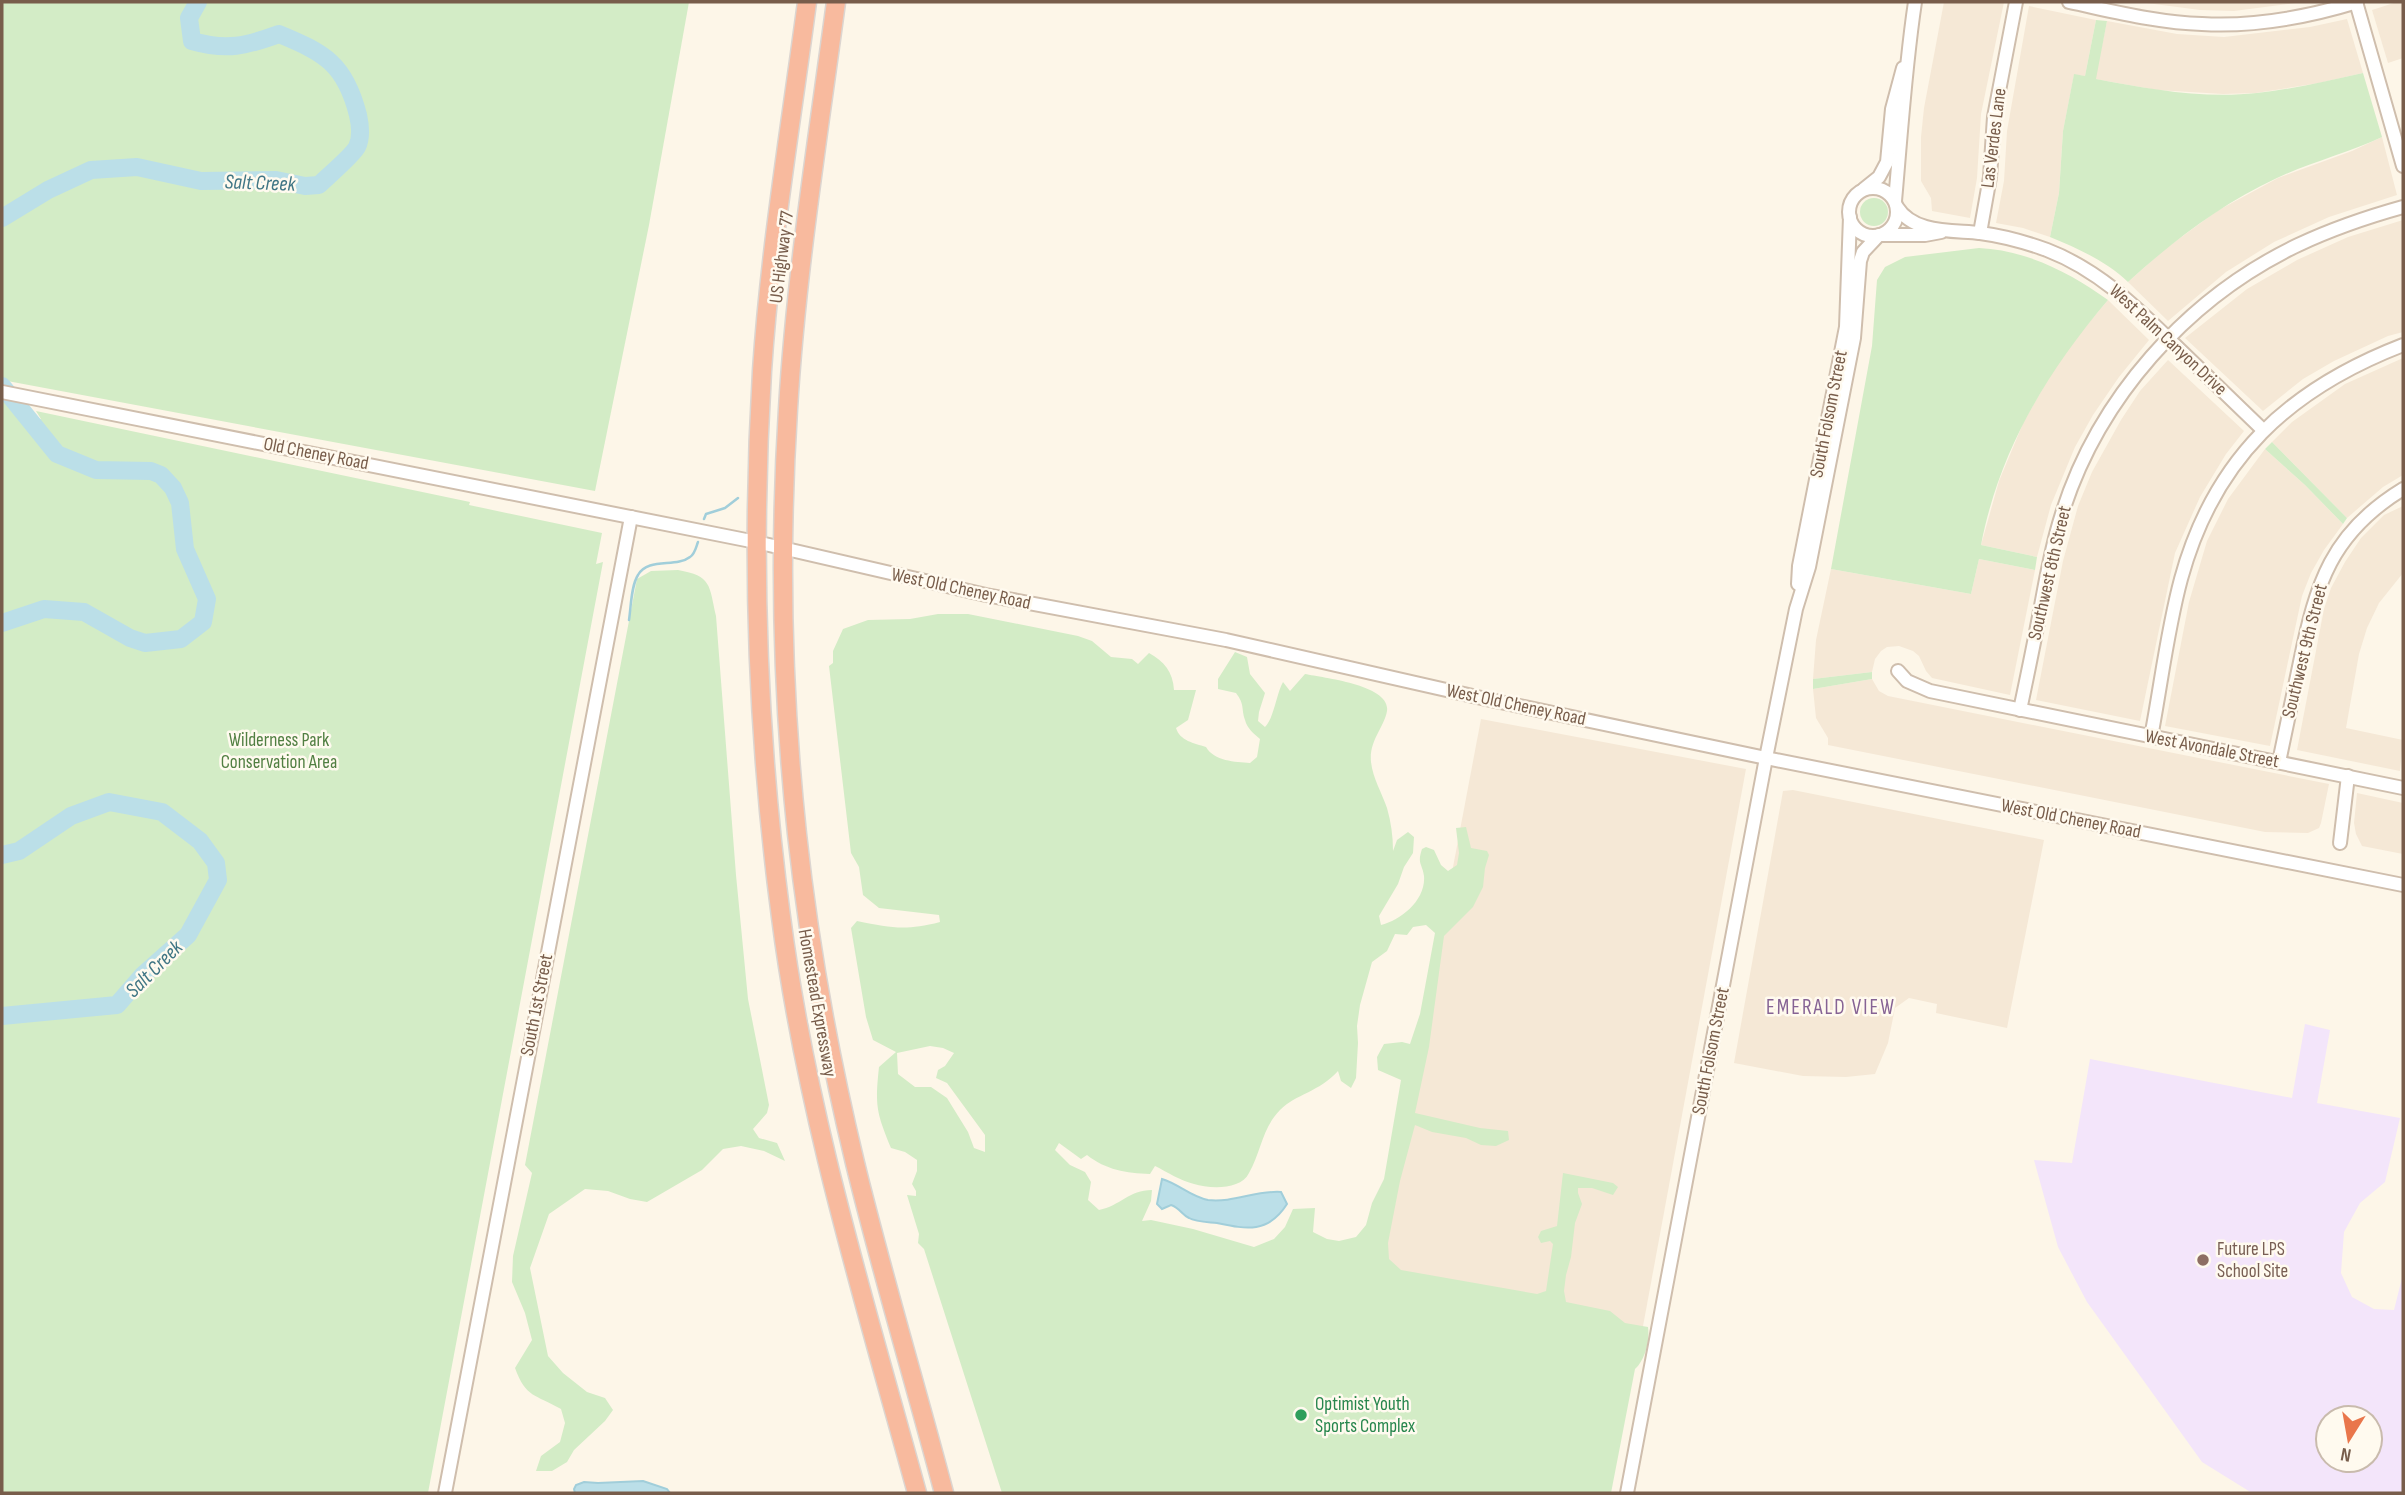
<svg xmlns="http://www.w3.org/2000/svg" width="2405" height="1495" font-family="'Sofia Sans Condensed',sans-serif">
<rect width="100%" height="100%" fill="#fdf6e8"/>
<!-- residential -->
<g fill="#f5e8d6">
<path d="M1944 2H2004L1981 114 1977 178 1970 218 1932 211 1931 198 1921 181V137L1924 108Z"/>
<path d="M2139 2H2303L2234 11 2200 10Z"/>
<path d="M2397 2H2403V58L2388 63 2372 10Z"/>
<path d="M2029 6 2096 20 2085 76 2074 75 2063 131 2059 193 2050 237 2023 228 1996 223 2004 181 2007 131Z"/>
<path d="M2347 19 2363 73 2319 83 2256 93 2223 94 2157 90 2095 79 2107 21 2177 34 2224 37 2310 27Z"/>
<path d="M2382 137 2397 195 2329 217 2274 242 2226 272 2168 321 2128 282 2165 249 2217 211 2278 178 2352 151Z"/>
<path d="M2403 220V332L2388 336 2334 361 2303 379 2263 411 2185 338 2247 289 2297 260 2348 237Z"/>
<path d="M2108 300 2149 340 2119 377 2093 415 2075 447 2051 505 2037 557 1981 545 1999 481 2024 421 2057 364 2076 338Z"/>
<path d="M2403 358V475L2383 487 2347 518 2272 442 2292 422 2345 384Z"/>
<path d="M2168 360 2244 431 2226 454 2200 497 2175 553 2140 721 2036 700 2063 561 2078 506 2092 472 2121 420 2140 391Z"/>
<path d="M2265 449 2305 485 2343 524 2324 550 2311 573 2302 596 2270 746 2165 726 2189 602 2207 541 2228 499Z"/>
<path d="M2403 506V573L2379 603 2367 628 2359 654 2346 728 2403 740 2400 771 2297 750 2324 609 2331 588 2345 562 2361 538 2384 515Z"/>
<path d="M1979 559 2035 570 2010 695 1932 678 1926 671 1919 656 1913 651 1899 646 1887 647 1881 651 1875 659 1872 672 1813 679 1816 640 1831 569 1971 594Z"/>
<path d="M1872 679 1879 691 1888 696 2329 784 2321 823 2319 828 2308 833 2265 832 1828 745V738L1816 718 1813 689Z"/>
<path d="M1481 719 1746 769 1641 1337 1374 1285Z"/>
<path d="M1793 790 2044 840 2007 1028 1936 1013 1937 1004 1909 998 1895 1008 1888 1043 1875 1074 1846 1077 1803 1076 1734 1063 1783 791Z"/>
<path d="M2357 793 2403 803V854L2362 846 2356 834 2354 823Z"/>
</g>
<!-- education -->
<path fill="#f3e5fa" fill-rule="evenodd" d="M2305 1024 2330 1030 2317 1103 2400 1118 2385 1182 2360 1203 2344 1232 2341 1273 2352 1297 2374 1309 2394 1310 2403 1274V1493H2252L2202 1462 2087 1302 2058 1247 2034 1160 2072 1163 2090 1059 2292 1098ZM2328 1418H2370V1460H2328Z"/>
<!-- green -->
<g fill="#d3ecc6" fill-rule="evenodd">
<path d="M2 2H689L649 225 595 491 2 380Z"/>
<path d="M2096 20 2107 21 2096 79C2149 89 2203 99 2257 93 2293 89 2328 81 2363 73L2382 137C2348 153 2311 162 2277 178 2221 204 2173 241 2128 282 2106 261 2079 249 2050 237L2059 193 2063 131 2074 74 2085 76Z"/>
<circle cx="1874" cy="212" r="14"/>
<path d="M1979 248C2026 250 2071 273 2108 300 2047 372 1999 451 1981 545L2037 557 2035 570 1979 559 1971 594 1831 569 1872 346 1877 280 1885 267 1905 257Z"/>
<path d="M2 399 16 414 41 419 36 411 470 502 469 505 602 533 596 564 603 562 428 1493H2Z"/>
<path d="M2272 442 2347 518 2343 524 2305 485 2265 449Z"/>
<path d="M678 570C712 576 709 585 716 616L736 875 748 999 769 1105 767 1113 753 1129 759 1138 777 1143 785 1161 764 1151 741 1146 723 1149 702 1170 647 1202 630 1199 608 1191 585 1189 549 1214 530 1268 548 1356 563 1373 587 1392 605 1398 613 1410 605 1421 574 1450 567 1462 552 1471H536L541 1456 560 1442 565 1423 561 1409C535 1394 526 1398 515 1368L532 1340 525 1313 512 1282 513 1256 532 1173 525 1165 637 579 651 571Z"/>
<path d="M938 614H968L1078 636 1092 641 1111 657 1132 659 1138 664 1149 653C1164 661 1173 672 1174 690H1196L1188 720 1176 728C1180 741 1194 743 1206 747 1214 761 1235 762 1250 763L1257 757 1260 739C1254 734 1247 728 1245 720 1241 708 1245 705 1236 693L1218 689V679L1235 652 1247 657 1250 674 1265 693 1259 712 1258 721 1265 727C1274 718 1276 695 1283 682L1290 691 1305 674C1324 678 1391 685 1387 711 1384 728 1369 740 1371 762 1373 779 1382 793 1387 808 1391 822 1393 836 1393 851L1397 840 1408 832 1414 837 1413 853 1404 867 1398 884 1379 916 1381 925C1401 920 1426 900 1424 876 1422 863 1417 864 1422 849L1426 847 1434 850 1441 865 1448 871 1457 865 1459 853 1456 828 1466 827 1471 848 1487 851 1489 855 1485 868 1483 887 1473 907 1444 936 1429 1047 1415 1113 1480 1128 1508 1131 1509 1140 1496 1146 1481 1145 1466 1138 1432 1132 1415 1125 1400 1181 1388 1243 1389 1259 1401 1270 1537 1294 1546 1291 1553 1244 1550 1241 1541 1243 1538 1237 1541 1231 1557 1226 1563 1173 1613 1183 1618 1187 1613 1195 1592 1188H1578V1193L1582 1204 1575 1223 1571 1257 1566 1275 1564 1291 1566 1302 1610 1311 1625 1323 1648 1327C1650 1341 1645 1360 1635 1369L1611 1493H1002L924 1249 918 1243 919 1234 907 1195 916 1196V1191L912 1184 917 1171V1160L905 1152 891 1148C876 1112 875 1105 879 1067L896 1052 873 1040 866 1017 851 928 857 921C892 928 905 931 940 922L939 915 879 908 863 895 859 867 851 853 829 666 833 663V651L843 629 868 620 910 619ZM1426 925 1435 933 1420 1014 1410 1044 1402 1042 1384 1044 1377 1057 1378 1070 1401 1080 1384 1179 1372 1203 1366 1225 1356 1237 1339 1241 1327 1239 1313 1232 1315 1208 1293 1209 1285 1227 1274 1239 1254 1247 1193 1229 1151 1220 1142 1221 1151 1201 1152 1190C1129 1190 1120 1206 1099 1210L1088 1200 1091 1182 1085 1172 1070 1165 1055 1150 1059 1143 1081 1159 1087 1155C1106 1170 1126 1173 1150 1174L1155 1166C1167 1172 1181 1181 1194 1184 1210 1189 1241 1190 1249 1173 1261 1152 1262 1128 1280 1110 1296 1094 1319 1092 1338 1071L1341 1081 1351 1088 1356 1078 1358 1043 1357 1026 1360 1005 1372 962 1387 951 1395 934 1407 935 1413 927ZM930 1046 943 1048 954 1053 945 1066 938 1070 936 1078 947 1083 985 1135V1152L974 1148 968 1132 947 1098 931 1087H915L898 1074 897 1053Z"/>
<path d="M1872 672V679L1813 689V679Z"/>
</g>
<!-- water -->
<g fill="#bbdfe8" stroke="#a1ceda" stroke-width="2">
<path d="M1162 1179C1179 1184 1191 1197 1208 1200 1233 1203 1257 1190 1281 1192L1287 1204C1268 1234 1246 1229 1217 1223 1209 1222 1196 1222 1189 1218 1182 1215 1180 1208 1171 1205L1162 1209 1157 1204Z"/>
<path d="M643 1481 667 1489 670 1493H575L574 1489 576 1485 584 1482 598 1483Z"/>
</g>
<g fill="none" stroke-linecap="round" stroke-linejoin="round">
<!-- stream -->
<g stroke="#a1ceda" stroke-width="2.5">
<path d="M704 519 706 514 725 508 738 498"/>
<path d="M629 620C631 607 631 586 638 575 648 557 676 568 690 557 695 554 696 547 698 542"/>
</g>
<!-- river -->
<g stroke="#bbdfe8" stroke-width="18">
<path d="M2 218 48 190 91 170 137 167 201 181 276 180 305 186 319 185C328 176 352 156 357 147 362 137 360 124 358 115 345 64 325 53 279 34 246 46 227 51 192 41L189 18 198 2"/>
<path d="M2 386 57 454 96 470 151 471 161 475 173 488 180 503 185 549 207 599 203 622 181 639 145 643 130 638 84 612 44 609 2 623"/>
<path d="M2 855 19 851 71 816 109 802 162 812 200 841 216 863 218 880 188 935 143 975 117 1005 2 1016"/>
</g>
<defs>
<g id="minor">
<path d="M2069 2C2112 11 2158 23 2202 24 2255 27 2308 17 2357 2"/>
<path d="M2356 2 2403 166"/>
<circle cx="1873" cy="212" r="24"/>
<path d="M1864 189 1879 177 1887 162 1892 109 1903 68"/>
<path d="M1895 201C1901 135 1905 68 1915 2"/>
<path d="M1897 207C1914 234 1952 230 1980 233 2003 236 2025 242 2047 250 2099 270 2136 307 2175 345 2204 373 2234 402 2263 430"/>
<path d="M1980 233 1990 177 1994 117 2016 2"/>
<path d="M1882 235H1925L1941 232"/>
<path d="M2 392 756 542 986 595 1226 640 1486 699 1766 758 2403 885"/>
<path d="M1798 584 1799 566 1846 327 1850 217"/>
<path d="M1898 671 1907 681 1930 691 2403 788"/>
<path d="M2020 710C2027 677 2034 644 2040 611 2046 580 2051 548 2061 517 2097 399 2187 298 2298 245 2332 229 2367 217 2403 207"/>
<path d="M2151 737C2161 685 2167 631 2181 579 2214 458 2289 389 2403 345"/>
<path d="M2279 762C2286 729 2293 695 2300 662 2316 584 2331 533 2403 489"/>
<path d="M2340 843 2348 776"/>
<path d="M445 1493 631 517"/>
<path d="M1627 1493 1766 758 1796 609 1809 567 1854 338 1860 261 1863 252 1879 235"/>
</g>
<g id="highway">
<path d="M807 2C791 124 770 248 762 371 751 554 757 736 781 917 806 1113 865 1303 917 1493"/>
<path d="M836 2C818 137 796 273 788 409 779 551 782 693 797 834 809 945 829 1055 855 1163 882 1274 915 1383 944 1493"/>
</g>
</defs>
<!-- minor casing -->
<use href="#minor" stroke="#cfbead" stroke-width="16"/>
<!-- highway casing -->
<use href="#highway" stroke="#dcd5d0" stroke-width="21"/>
<!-- minor -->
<use href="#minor" stroke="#fff" stroke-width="12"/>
<!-- highway -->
<use href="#highway" stroke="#f8ba9e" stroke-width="18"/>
</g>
<!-- markers -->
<circle fill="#8d6e63" stroke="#fffaef" stroke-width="2.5" cx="2203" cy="1260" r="7"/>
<circle fill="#2e9e5b" stroke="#fffaef" stroke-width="2.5" cx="1301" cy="1415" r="7"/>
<g text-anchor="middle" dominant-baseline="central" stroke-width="5" stroke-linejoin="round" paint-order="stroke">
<!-- street labels -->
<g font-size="19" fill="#785d4b" stroke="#fffaef">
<text transform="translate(1994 138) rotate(-83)">Las Verdes Lane</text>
<text transform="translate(782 257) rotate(-83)">US Highway 77</text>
<text transform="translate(2168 340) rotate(43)">West Palm Canyon Drive</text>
<text transform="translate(1829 414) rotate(-79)">South Folsom Street</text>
<text transform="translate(316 454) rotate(11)">Old Cheney Road</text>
<text transform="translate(2050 573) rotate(-77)">Southwest 8th Street</text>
<text transform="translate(961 589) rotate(12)">West Old Cheney Road</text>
<text transform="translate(2305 651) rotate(-76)">Southwest 9th Street</text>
<text transform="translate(1516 705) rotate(12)">West Old Cheney Road</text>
<text transform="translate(2212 749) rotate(11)">West Avondale Street</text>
<text transform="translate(2071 819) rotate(11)">West Old Cheney Road</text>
<text transform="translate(817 1003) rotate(80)">Homestead Expressway</text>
<text transform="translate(537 1005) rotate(-79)">South 1st Street</text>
<text transform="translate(1711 1051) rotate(-79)">South Folsom Street</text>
</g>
<!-- park labels -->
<g font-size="19" fill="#517f42" stroke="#fffaef">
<text x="279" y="740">Wilderness Park<tspan x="279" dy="22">Conservation Area</tspan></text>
</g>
<!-- education labels -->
<g font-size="19" fill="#785e54" stroke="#fffaef" text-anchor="start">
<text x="2217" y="1249">Future LPS<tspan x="2217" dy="22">School Site</tspan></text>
</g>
<!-- leisure labels -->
<g font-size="19" fill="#27864d" stroke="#fffaef" text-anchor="start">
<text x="1315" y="1404">Optimist Youth<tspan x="1315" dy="22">Sports Complex</tspan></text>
</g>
<!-- water labels -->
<g font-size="21" font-style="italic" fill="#407685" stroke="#fffaef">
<text transform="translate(260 183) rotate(2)">Salt Creek</text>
<text transform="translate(154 969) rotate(-45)">Salt Creek</text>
</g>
<!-- neighbourhood labels -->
<g font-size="21" letter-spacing="2" fill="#866394" stroke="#fffaef">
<text x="1831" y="1007">EMERALD VIEW</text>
</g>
</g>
<!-- border -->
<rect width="2405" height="1495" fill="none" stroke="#785d4b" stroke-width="7"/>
<!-- north arrow -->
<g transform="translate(2349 1439) rotate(191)"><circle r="33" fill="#fffaef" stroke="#c9bbad" stroke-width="2"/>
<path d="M0-5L12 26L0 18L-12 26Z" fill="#e9764b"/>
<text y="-10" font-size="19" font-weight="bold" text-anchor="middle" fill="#785d4b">N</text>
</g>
</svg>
